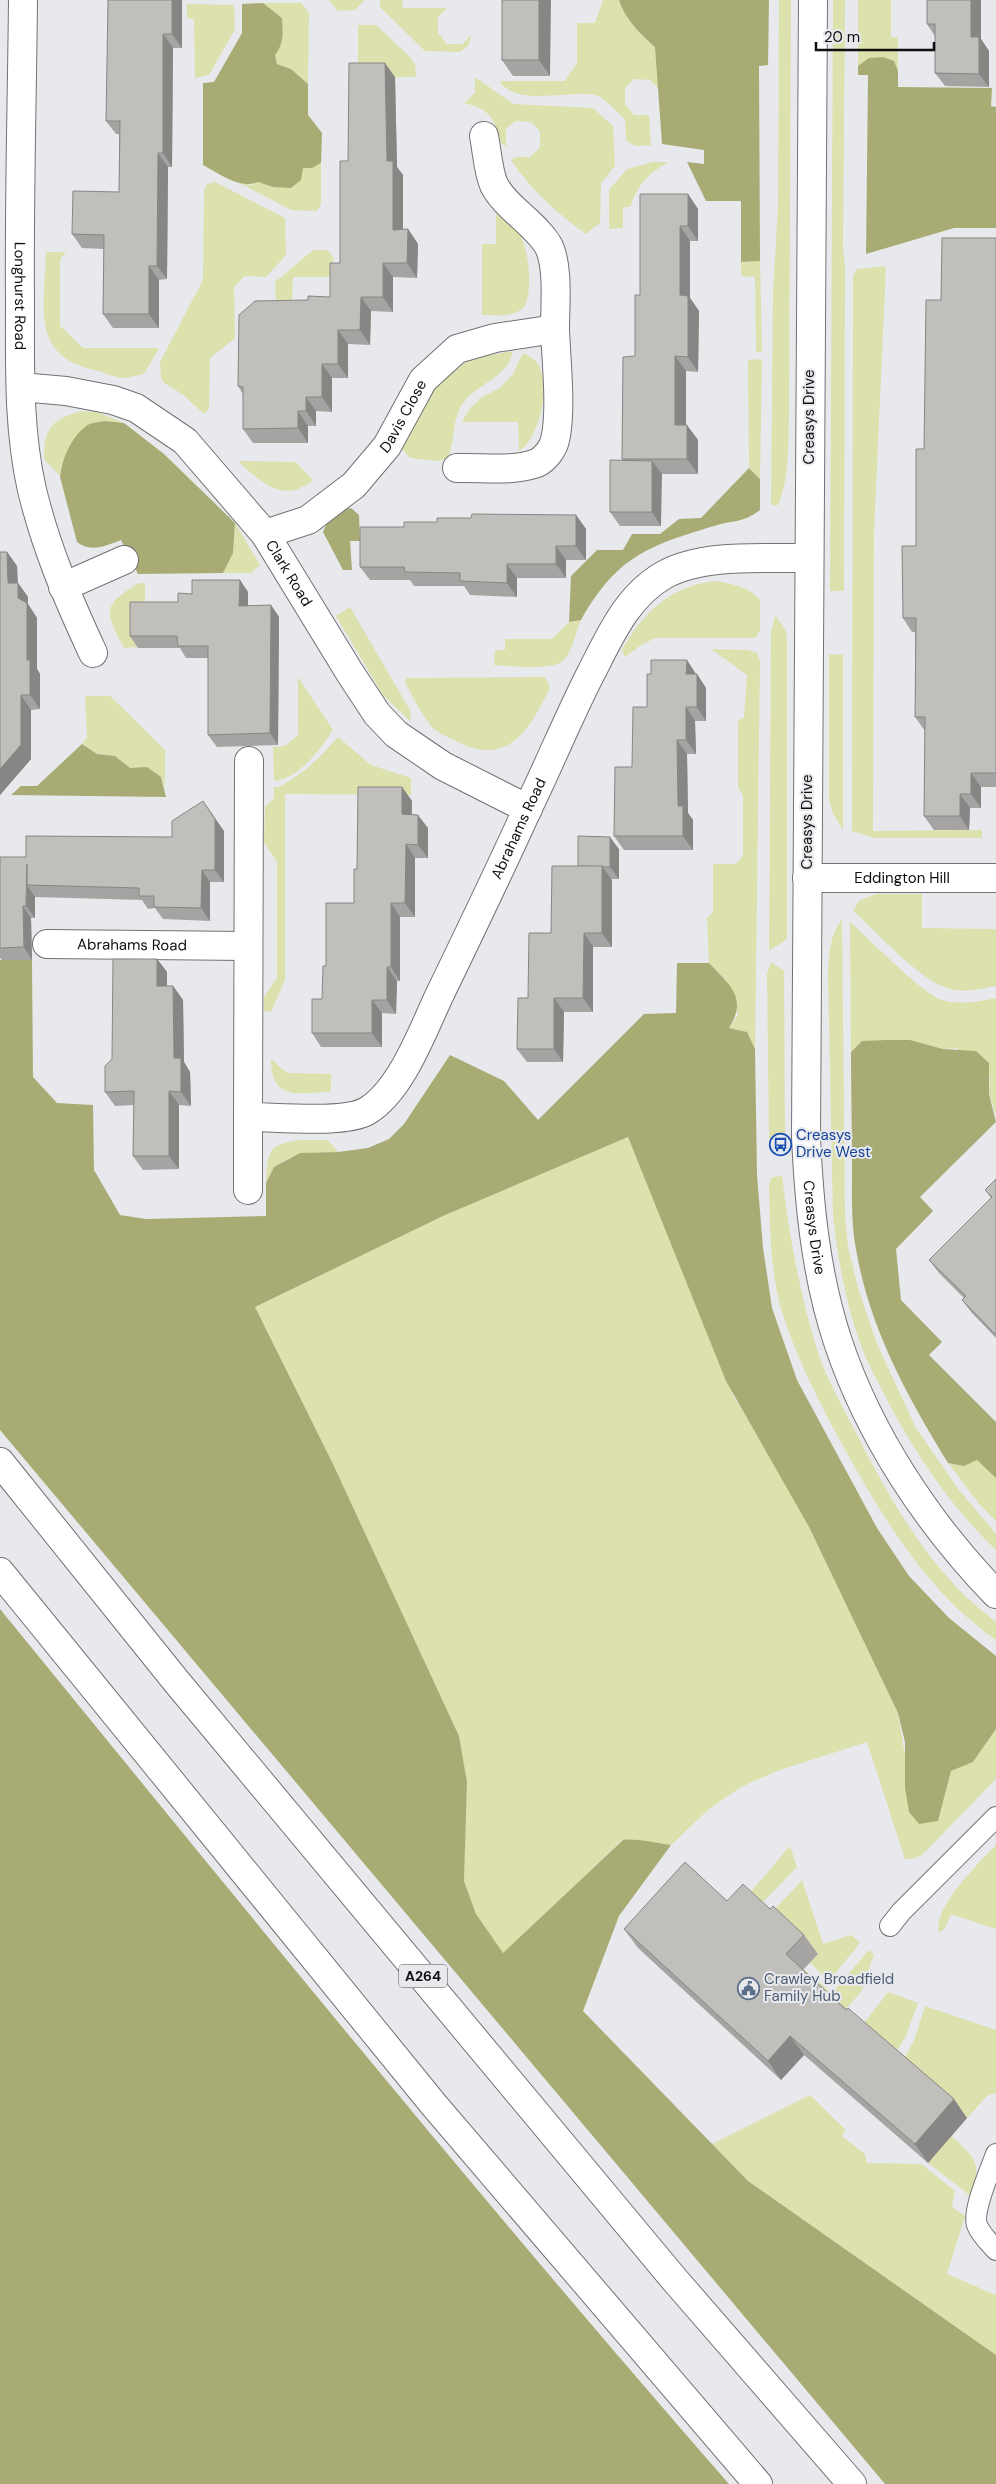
<svg xmlns="http://www.w3.org/2000/svg" width="996" height="2484" font-family="'DM Sans',sans-serif">
<rect width="100%" height="100%" fill="#e8e9ec"/>
<!-- green -->
<g fill="#dde1ad">
<path d="M329 0H365L355 10 338 11Z"/>
<path d="M380 0H402L403 8H447L438 17V33L447 44H462L472 34 468 46 460 52 425 51 380 7Z"/>
<path d="M603 0H619C625 19 640 34 655 47L659 89 650 80 634 79 625 88V104L634 115H649L651 145 635 146 626 140 625 119C617 112 604 97 595 95 567 90 517 107 499 81H565L577 63V23H595Z"/>
<path d="M779 0H791L789 415C788 445 790 476 778 505H771L773 291 778 207Z"/>
<path d="M833 0H845L843 247 845 267 844 591H830Z"/>
<path d="M858 0H891V37H898V71L894 61 869 58 858 66Z"/>
<path d="M263 3H301L309 13 308 84 291 69 277 64Z"/>
<path d="M187 4 234 5 235 29 209 75 195 78 194 19 187 18Z"/>
<path d="M358 25H376L411 58 415 65 416 77H358Z"/>
<path d="M475 77 513 104 593 108 613 126 615 166 601 183 600 223 586 234C558 214 530 189 511 160L515 157H530L540 147V131L531 122 515 121 506 129V146L501 143C494 119 491 109 464 103L475 93Z"/>
<path d="M653 162H668C647 175 639 183 630 207H623V228L609 229V190L627 169Z"/>
<path d="M321 163V205L316 211 291 210 240 183 252 185 258 182 273 187 303 168H312Z"/>
<path d="M215 182 285 218 286 255 266 277 245 276 234 287 235 338 210 358 209 409 204 414 182 394 164 383 161 378 160 362 203 280 204 190 207 184Z"/>
<path d="M496 214C505 220 513 225 519 234 529 247 534 295 523 308 513 318 494 315 482 315V244H496Z"/>
<path d="M313 250H327L333 257 332 277H293L292 300H276L275 282Z"/>
<path d="M46 252H66L60 259V326L83 348H159L144 374C137 375 128 378 121 378 113 377 104 372 95 370 29 356 45 305 46 252Z"/>
<path d="M760 261 762 352H756L755 277 741 276V262Z"/>
<path d="M886 266 874 534 873 831 982 830V838H875L852 831 853 276 857 269Z"/>
<path d="M513 351C507 379 479 382 463 403 451 420 456 441 447 459L438 461 410 458 401 448C414 423 426 391 447 372 464 358 493 355 513 351Z"/>
<path d="M523 353C531 357 537 360 540 368 550 390 539 439 519 451L518 422H462L470 408 482 397 500 388 513 374Z"/>
<path d="M762 359 760 479 749 468 748 360Z"/>
<path d="M81 411 97 412 124 423 105 421 61 466 60 476 44 459C44 428 51 420 81 411Z"/>
<path d="M238 461 296 462 313 480C283 505 261 482 238 461Z"/>
<path d="M235 523 260 565 251 573H223L233 553Z"/>
<path d="M717 581C733 584 749 587 760 600V631L755 638H655L641 645 625 657 622 650C643 612 672 585 717 581Z"/>
<path d="M139 583H145V615L138 647 124 648C104 610 102 606 139 583Z"/>
<path d="M350 607 411 712 410 721 383 695 336 616Z"/>
<path d="M775 615 786 631 787 644V939L769 951 771 634Z"/>
<path d="M581 620C576 632 572 651 564 660 552 671 511 666 494 665L495 650H505V639H552L569 622Z"/>
<path d="M711 649 748 650 757 653 760 661 755 1049 747 1032 729 1028 738 1015 726 980 709 963 707 918 713 912V864H736L743 856V795L738 788V721L744 717 747 675Z"/>
<path d="M829 654 843 655V830L832 812 829 798Z"/>
<path d="M298 677 333 730C320 749 299 779 274 781L273 747 285 746 298 735Z"/>
<path d="M545 677 550 687C532 725 511 767 460 743 448 737 435 733 428 722 419 710 412 695 405 682L407 678Z"/>
<path d="M85 696H110L165 750V787L161 777 130 768 115 756 97 754 82 744 87 737Z"/>
<path d="M338 737 371 765 411 778V795L285 794V980L271 1012 264 1011V997L277 978V862L264 842 265 807 274 798V787H279C303 774 320 758 338 737Z"/>
<path d="M876 894H922V928L996 929V986C980 989 966 993 950 989 920 981 877 932 853 911L859 901Z"/>
<path d="M842 919 845 1216 848 1247 858 1288 877 1344 916 1428 959 1490 996 1534V1550C948 1504 912 1449 882 1390 876 1378 869 1366 864 1353 847 1311 838 1260 833 1216L828 972C829 953 830 935 842 919Z"/>
<path d="M850 922C870 939 921 993 942 1000 959 1005 979 1002 996 998V1115L989 1094 990 1077 957 1048 943 1049 910 1040 862 1041 851 1052Z"/>
<path d="M771 962 784 971 785 1138 769 1139 767 974Z"/>
<path d="M271 1059 287 1073 331 1074V1091C299 1094 271 1101 271 1059Z"/>
<path d="M628 1137 734 1397 777 1467 809 1527 898 1713 906 1762 938 1821 951 1771 973 1762 996 1729V1779L923 1854 913 1859H905L867 1742 777 1771 741 1787 708 1810 671 1845C657 1843 635 1838 622 1840L503 1954 476 1914 464 1881 467 1782 459 1736 333 1464 255 1307 443 1216Z"/>
<path d="M301 1140H328L338 1152C305 1153 283 1150 266 1183 268 1151 267 1144 301 1140Z"/>
<path d="M782 1176C789 1233 799 1291 816 1346 824 1374 839 1400 852 1425 889 1498 929 1572 996 1622V1640C927 1592 883 1518 843 1446 819 1402 797 1359 782 1312 770 1272 770 1225 769 1184L772 1177Z"/>
<path d="M977 1460 996 1478V1521L981 1506 948 1463 964 1466Z"/>
<path d="M996 1845V1929L951 1914 945 1928 939 1933C932 1908 980 1862 996 1845Z"/>
<path d="M790 1846 797 1867 744 1922 733 1913Z"/>
<path d="M802 1880 823 1944 851 1935 860 1943 833 1976 825 1977 781 1935 754 1932Z"/>
<path d="M869 1950 874 1954 861 1992 842 2013 791 1958 832 1993Z"/>
<path d="M888 1992 918 2003 906 2036 894 2055 861 2027Z"/>
<path d="M925 2006 996 2030V2093L987 2096 967 2118 902 2062 914 2041Z"/>
<path d="M810 2095 846 2130 842 2136 865 2154 867 2163 921 2164 955 2191 952 2207 965 2216 947 2274 996 2295V2355L748 2181 712 2144Z"/>
<path d="M951 2136C976 2157 982 2165 972 2197L928 2163Z"/>
</g>
<!-- forest -->
<g fill="#a8ac74">
<path d="M619 0H769L768 65 759 66 760 261 741 262V201H706L687 162 704 164V150L662 144 655 47C640 34 625 19 619 0Z"/>
<path d="M263 3 282 18C283 32 284 44 275 55L277 64 291 69 308 84V115L322 133 321 163 312 168H303L301 180 291 188 273 187 258 182C241 190 218 173 203 165V83L214 82 242 33V4Z"/>
<path d="M883 57 894 61 898 71V87L992 88 991 106 996 107V228H954L866 254 868 75H858V66L869 58Z"/>
<path d="M105 421 124 423 164 454 235 523 233 553 223 573 138 574 121 540C105 546 92 553 77 542L60 477C62 458 71 438 86 426 90 423 99 422 105 421Z"/>
<path d="M749 468 760 479V510C743 523 733 520 714 526 647 546 617 557 581 620L569 622 571 576 597 550H623L632 534H660L679 519 701 518Z"/>
<path d="M351 508 359 515 360 541H350L352 570H343L323 532C328 518 337 510 351 508Z"/>
<path d="M82 744 97 754 115 756 130 768 147 767 161 777 166 797 11 795 21 786H37Z"/>
<path d="M0 960H32L33 1077 57 1103 93 1105 94 1170 120 1215 146 1219 266 1216V1183L274 1167 300 1153 338 1152 368 1148 389 1139 404 1124 450 1055 504 1081 538 1120 644 1014 676 1013 677 963H709C730 985 748 998 729 1028L747 1032 755 1049 757 1175 763 1248 772 1308 797 1380 877 1528 909 1576 949 1618 996 1656V1729L973 1762 951 1771 938 1821 919 1824 909 1812 905 1788V1742L898 1713 809 1527 726 1381 628 1137 443 1216 255 1307 333 1464 459 1736 467 1782 464 1881 476 1914 503 1953 623 1840C635 1838 657 1843 671 1845L619 1916 583 2011 748 2181 996 2355V2484H885L0 1430Z"/>
<path d="M886 1040H910L943 1049 976 1051 989 1063V1094L996 1122 920 1197 933 1211 896 1249 901 1300 942 1342 929 1355 996 1422V1478L977 1460 964 1466 948 1463C907 1396 869 1327 856 1249 851 1223 852 1196 852 1170 852 1130 851 1091 851 1052L862 1041Z"/>
<path d="M0 1609C240 1903 479 2198 729 2484H0Z"/>
</g>
<g fill="none" stroke-linecap="round" stroke-linejoin="round">
<defs>
<g id="lane">
<path d="M890 1926 901 1912 996 1817"/>
<path d="M996 2154C991 2169 972 2210 977 2225 981 2235 989 2242 996 2250"/>
</g>
<g id="street">
<path id="s1" d="M23 0C22 101 19 202 20 302 20 365 18 429 32 490 46 548 68 599 93 653"/>
<path d="M484 136C487 151 488 171 494 185 507 209 534 222 548 245 559 265 555 306 555 329"/>
<path id="s2" d="M21 387 66 391 113 400 136 408 185 441 265 534 350 673 377 714 396 734 443 766 528 809"/>
<path id="s3" d="M265 534 308 520 354 485 387 446 423 380 457 349 495 338 555 329C556 359 562 411 555 440 553 449 545 459 537 463 513 472 482 467 457 468"/>
<path d="M63 587 124 560"/>
<path id="s4" d="M249 761 248 1117C276 1117 345 1124 367 1111 401 1091 423 1030 439 996 469 934 499 872 527 810 549 765 568 718 591 673 610 636 627 596 664 575 703 553 765 559 809 558"/>
<path id="s5" d="M807 878H996"/>
<path id="s6" d="M47 944 246 946"/>
<path d="M248 1117V1190"/>
</g>
<g id="secondary">
<path id="s7" d="M813 0 806 1136C809 1205 816 1276 838 1342 869 1435 928 1524 996 1594"/>
</g>
<g id="highway">
<path d="M0 1462 176 1681 674 2279 852 2484"/>
<path d="M0 1572 434 2105 758 2484"/>
</g>
</defs>
<!-- lane casing -->
<use href="#lane" stroke="#717275" stroke-width="22"/>
<!-- street casing -->
<use href="#street" stroke="#717275" stroke-width="30"/>
<!-- secondary casing -->
<use href="#secondary" stroke="#717275" stroke-width="30"/>
<!-- highway casing -->
<use href="#highway" stroke="#717275" stroke-width="30"/>
<!-- lane -->
<use href="#lane" stroke="#fff" stroke-width="20"/>
<!-- street -->
<use href="#street" stroke="#fff" stroke-width="28"/>
<!-- secondary -->
<use href="#secondary" stroke="#fff" stroke-width="28"/>
<!-- highway -->
<use href="#highway" stroke="#fff" stroke-width="28"/>
</g>
<!-- wall -->
<g fill="#a6a4a2">
<path d="M182 0V48H173L172 167H168L167 279 159 280V328H113L103 314 104 249 82 248 72 234 119 192V134H116L106 121Z"/>
<path d="M502 0 550 76H513L502 60Z"/>
<path d="M927 0H981V39L989 51V87L945 86 935 73V36L927 24Z"/>
<path d="M395 77 397 167 403 175V229H408L418 244 417 278 393 277V312L371 311 370 345 348 344V378H332V412L316 411V426H308V443H253L243 429V394L238 386 308 300 330 297 340 263 348 161Z"/>
<path d="M688 194 698 209V241H690V298L699 311 698 372 686 371V425L698 440V474H661V526H620L610 512 623 460 622 459 635 356 640 295Z"/>
<path d="M996 238V787H981V808H970L969 830H934L924 816 925 731 915 717V632H912L903 618 916 546 924 449 941 300Z"/>
<path d="M576 515 586 529V560H566V578H517V597L470 595 464 586H414L410 580H370L360 567 404 527 471 518Z"/>
<path d="M0 552H7L17 566 18 583 28 597V604L37 618V669L40 674V709L31 710V759L0 795Z"/>
<path d="M240 580 248 592V606L271 605 279 617 278 745 217 747 208 735V658H186L180 648H138L130 636 192 594Z"/>
<path d="M651 674H697L706 688V721H695L696 754H687L688 813 693 820V850H624L614 836 647 707Z"/>
<path d="M402 787 412 801V814L428 828V858H415V917H400V981H397L396 1014 382 1013V1047H321L312 1033 322 999 326 966 354 903 357 869Z"/>
<path d="M224 831V882H210V921L163 919 155 908 148 909 142 900 35 897V918H31L32 960H2L0 958V857H26L172 837Z"/>
<path d="M619 849V879H611L612 947H593V1012H564L563 1062H527L517 1049 528 998 551 933 578 866Z"/>
<path d="M157 959 167 972V986H173L183 1000 184 1062 190 1072 191 1106 179 1105V1169L143 1170 133 1156 134 1105 115 1106 105 1092Z"/>
<path d="M996 1179V1338L972 1313 962 1300 964 1298 939 1273 929 1260 991 1198 985 1190Z"/>
<path d="M727 1901 770 1909 804 1935 818 1954 803 1970 967 2118 928 2163 804 2055 781 2080 638 1948 624 1929Z"/>
</g>
<!-- shaded-wall -->
<g fill="#878684">
<path d="M172 0H182V48L172 34Z"/>
<path d="M539 0H551L550 76 539 60Z"/>
<path d="M971 0H981V39L989 51V87L979 74 971 37Z"/>
<path d="M163 34 173 48 172 167 163 153Z"/>
<path d="M385 63 395 77 397 167 403 175V244L393 230 387 161Z"/>
<path d="M158 153 168 167 167 279 157 266Z"/>
<path d="M688 194 698 209V241L688 226Z"/>
<path d="M680 226 690 241V298L699 311 698 372 688 357 680 295Z"/>
<path d="M408 229 418 244 417 278 407 263Z"/>
<path d="M383 263 393 277V312L383 297Z"/>
<path d="M149 266 159 280V328L149 314Z"/>
<path d="M361 297 371 311 370 345 360 330Z"/>
<path d="M338 330 348 344V378L338 364Z"/>
<path d="M675 356 686 371V440L675 425Z"/>
<path d="M322 364 332 378V412L322 397Z"/>
<path d="M306 397 316 411V426L306 411Z"/>
<path d="M298 411 308 426V443L298 428Z"/>
<path d="M687 425 698 440V474L687 459Z"/>
<path d="M652 461 662 474 661 526 652 512Z"/>
<path d="M576 515 586 529V560L576 546Z"/>
<path d="M556 546 566 560V578L556 564Z"/>
<path d="M7 552 17 566 18 597 8 583Z"/>
<path d="M507 564 517 578V597L507 583Z"/>
<path d="M240 580 248 592V618L239 606Z"/>
<path d="M18 583 28 597V604L37 618V669L40 674V709L30 695 27 660 18 598Z"/>
<path d="M271 605 279 617 278 745 270 733Z"/>
<path d="M687 660 696 674V687L686 674Z"/>
<path d="M697 674 706 688V721L697 707Z"/>
<path d="M21 695 31 710V759L0 795V769Z"/>
<path d="M686 707 695 721 696 754 686 740Z"/>
<path d="M677 740 687 754 688 813 693 820V850L683 836 678 806Z"/>
<path d="M971 773 981 787V808L971 794Z"/>
<path d="M402 787 412 801 411 828 402 814Z"/>
<path d="M960 794 970 808 969 830 960 816Z"/>
<path d="M203 801 224 831V882L215 870Z"/>
<path d="M418 815 428 828V858L418 845Z"/>
<path d="M610 837 619 849V879L610 867Z"/>
<path d="M406 844 415 858V917L405 903Z"/>
<path d="M27 864V885L35 897V918L26 906Z"/>
<path d="M602 866 612 880V947L602 933Z"/>
<path d="M202 870 210 882V921L201 908Z"/>
<path d="M391 903 400 917V981L391 967Z"/>
<path d="M23 906 31 918 32 960 24 947Z"/>
<path d="M584 933 593 947V1012L583 998Z"/>
<path d="M157 959 167 972V1000L157 986Z"/>
<path d="M387 967 397 981 396 1014 387 1000Z"/>
<path d="M173 986 183 1000 184 1062 190 1072 191 1106 181 1092 174 1058Z"/>
<path d="M554 998 564 1012 563 1062 554 1049Z"/>
<path d="M372 1000 382 1013V1047L372 1033Z"/>
<path d="M169 1091 179 1105V1169L169 1156Z"/>
<path d="M790 2036 804 2055 781 2080 768 2061Z"/>
<path d="M954 2099 967 2118 928 2163 915 2144Z"/>
</g>
<!-- building -->
<g fill="#c1bfbc" stroke="#878684">
<path d="M108 0H172V34H163V153H158L157 266H149V314H103L104 235 72 234 73 191 119 192 120 121H106Z"/>
<rect x="502" y="0" width="37" height="60"/>
<path d="M927 0H971V37H979V74L935 73V24H927Z"/>
<path d="M349 63H385L387 161H393V230L408 229 407 263H383V297H361L360 330H338V364H322V397H306V411H298V428L243 429V387L238 386 239 315 255 301 308 300V296L330 297V263H340V161H348Z"/>
<path d="M640 194H688V226H680V295L688 296V357L675 356V425H687V459H622L623 357 635 356V295H640Z"/>
<path d="M942 238H996V773H971V794H960V816H924L925 717H915L916 618H903L902 546H916V449H924L926 300H941Z"/>
<path d="M610 460 652 461V512H610Z"/>
<path d="M472 514 576 515V546H556V564H507V583L460 581V573L405 572 404 567H360V527H404V522H437V518H471Z"/>
<path d="M0 552H7L8 583H18V598L27 603V660H30V695H21V745L0 769Z"/>
<path d="M192 580H240L239 606 271 605 270 733 208 735V646H178L177 636H130V602H178V593L192 594Z"/>
<path d="M651 660H687L686 674H697V707H686V740H677L678 806H683V836H614L615 767H632L633 707H647V674H651Z"/>
<path d="M358 787H402V814L418 815V845L406 844 405 903H391V967H387V1000H372V1033H312V999H322L323 966H326V903H354V869H357Z"/>
<path d="M203 801 215 819V870H202L201 908 154 907V896H139V888L27 885V864L26 906H23L24 947 0 948V857H26V836L172 837V821Z"/>
<path d="M578 836 610 837V867L578 866Z"/>
<path d="M552 866H602V933H584L583 998H554V1049H517L518 998H528L529 933H551Z"/>
<path d="M113 959H157V986H173L174 1058H181V1092L169 1091V1156H133L134 1091 105 1092V1066L112 1059Z"/>
<path d="M996 1179V1335L962 1300 966 1296 929 1260 992 1197 985 1190Z"/>
<path d="M685 1862 727 1901 743 1884 770 1909 773 1906 804 1935 786 1954 846 2010 848 2008 954 2099 915 2144 790 2036 768 2061 624 1929Z"/>
</g>
<!-- icons -->
<defs>
<symbol id="bus-ring" viewBox="-11 -11 22 22"><circle r="9.5" fill="#e8e9ec" stroke="#1a4fb4" stroke-width="1.5"/><path d="M-5-6H5V4H4V6H2V4H-2V6H-4V4H-5ZM-3.5-4V0h7V-4ZM-3.5 1.2v1.5H-2V1.2ZM2 1.2v1.5H3.5V1.2Z" fill="#1a4fb4"/></symbol>
<symbol id="civic-ring" viewBox="-11 -11 22 22"><circle r="9.5" fill="#e8e9ec" stroke="#5c6f8a" stroke-width="1.5"/><path d="M-.6-6.5H3V-4.5H.6V-3L4-1V1h2V6H-6V1h2V-1L-.6-3ZM-1.2 2.5V6h2.4V2.5Z" fill="#5c6f8a"/></symbol>
</defs>
<g fill-rule="evenodd">
<use href="#bus-ring" x="768" y="1132" width="25" height="25"/>
<use href="#civic-ring" x="736" y="1976" width="25" height="25"/>
</g>
<g text-anchor="middle" dominant-baseline="central" stroke-width="4" stroke-linejoin="round" paint-order="stroke">
<!-- shield labels -->
<rect fill="#e8e9ec" stroke="#505052" stroke-width="1" x="399" y="1964.5" width="48" height="23" rx="4"/>
<g font-size="14" font-weight="bold" fill="#0f0f10">
<text x="423" y="1976">A264</text>
</g>
<!-- street labels -->
<g font-size="15" fill="#0f0f10" stroke="#e8e9ec">
<text stroke="none"><textPath href="#s1" startOffset="296">Longhurst Road</textPath></text>
<text stroke="none"><textPath href="#s3" startOffset="188">Davis Close</textPath></text>
<text transform="translate(809 417) rotate(-90)">Creasys Drive</text>
<text stroke="none"><textPath href="#s2" startOffset="345">Clark Road</textPath></text>
<text transform="translate(807 822) rotate(-90)">Creasys Drive</text>
<text stroke="none"><textPath href="#s4" startOffset="799">Abrahams Road</textPath></text>
<text stroke="none"><textPath href="#s5" startOffset="95">Eddington Hill</textPath></text>
<text stroke="none"><textPath href="#s6" startOffset="85">Abrahams Road</textPath></text>
<text stroke="none"><textPath href="#s7" startOffset="1228">Creasys Drive</textPath></text>
</g>
<!-- transit labels -->
<g font-size="15" fill="#164399" stroke="#e8e9ec" text-anchor="start">
<text x="796" y="1135">Creasys<tspan x="796" dy="17">Drive West</tspan></text>
</g>
<!-- service labels -->
<g font-size="15" fill="#4e5e75" stroke="#e8e9ec" text-anchor="start">
<text x="764" y="1979">Crawley Broadfield<tspan x="764" dy="17">Family Hub</tspan></text>
</g>
</g>
<!-- scale -->
<path d="M816 42v8h118v-8" fill="none" stroke="#0f0f10" stroke-width="2.5"/>
<text x="824" y="42" font-size="15" fill="#0f0f10" stroke="#e8e9ec" stroke-width="4" paint-order="stroke">20 m</text>
</svg>
